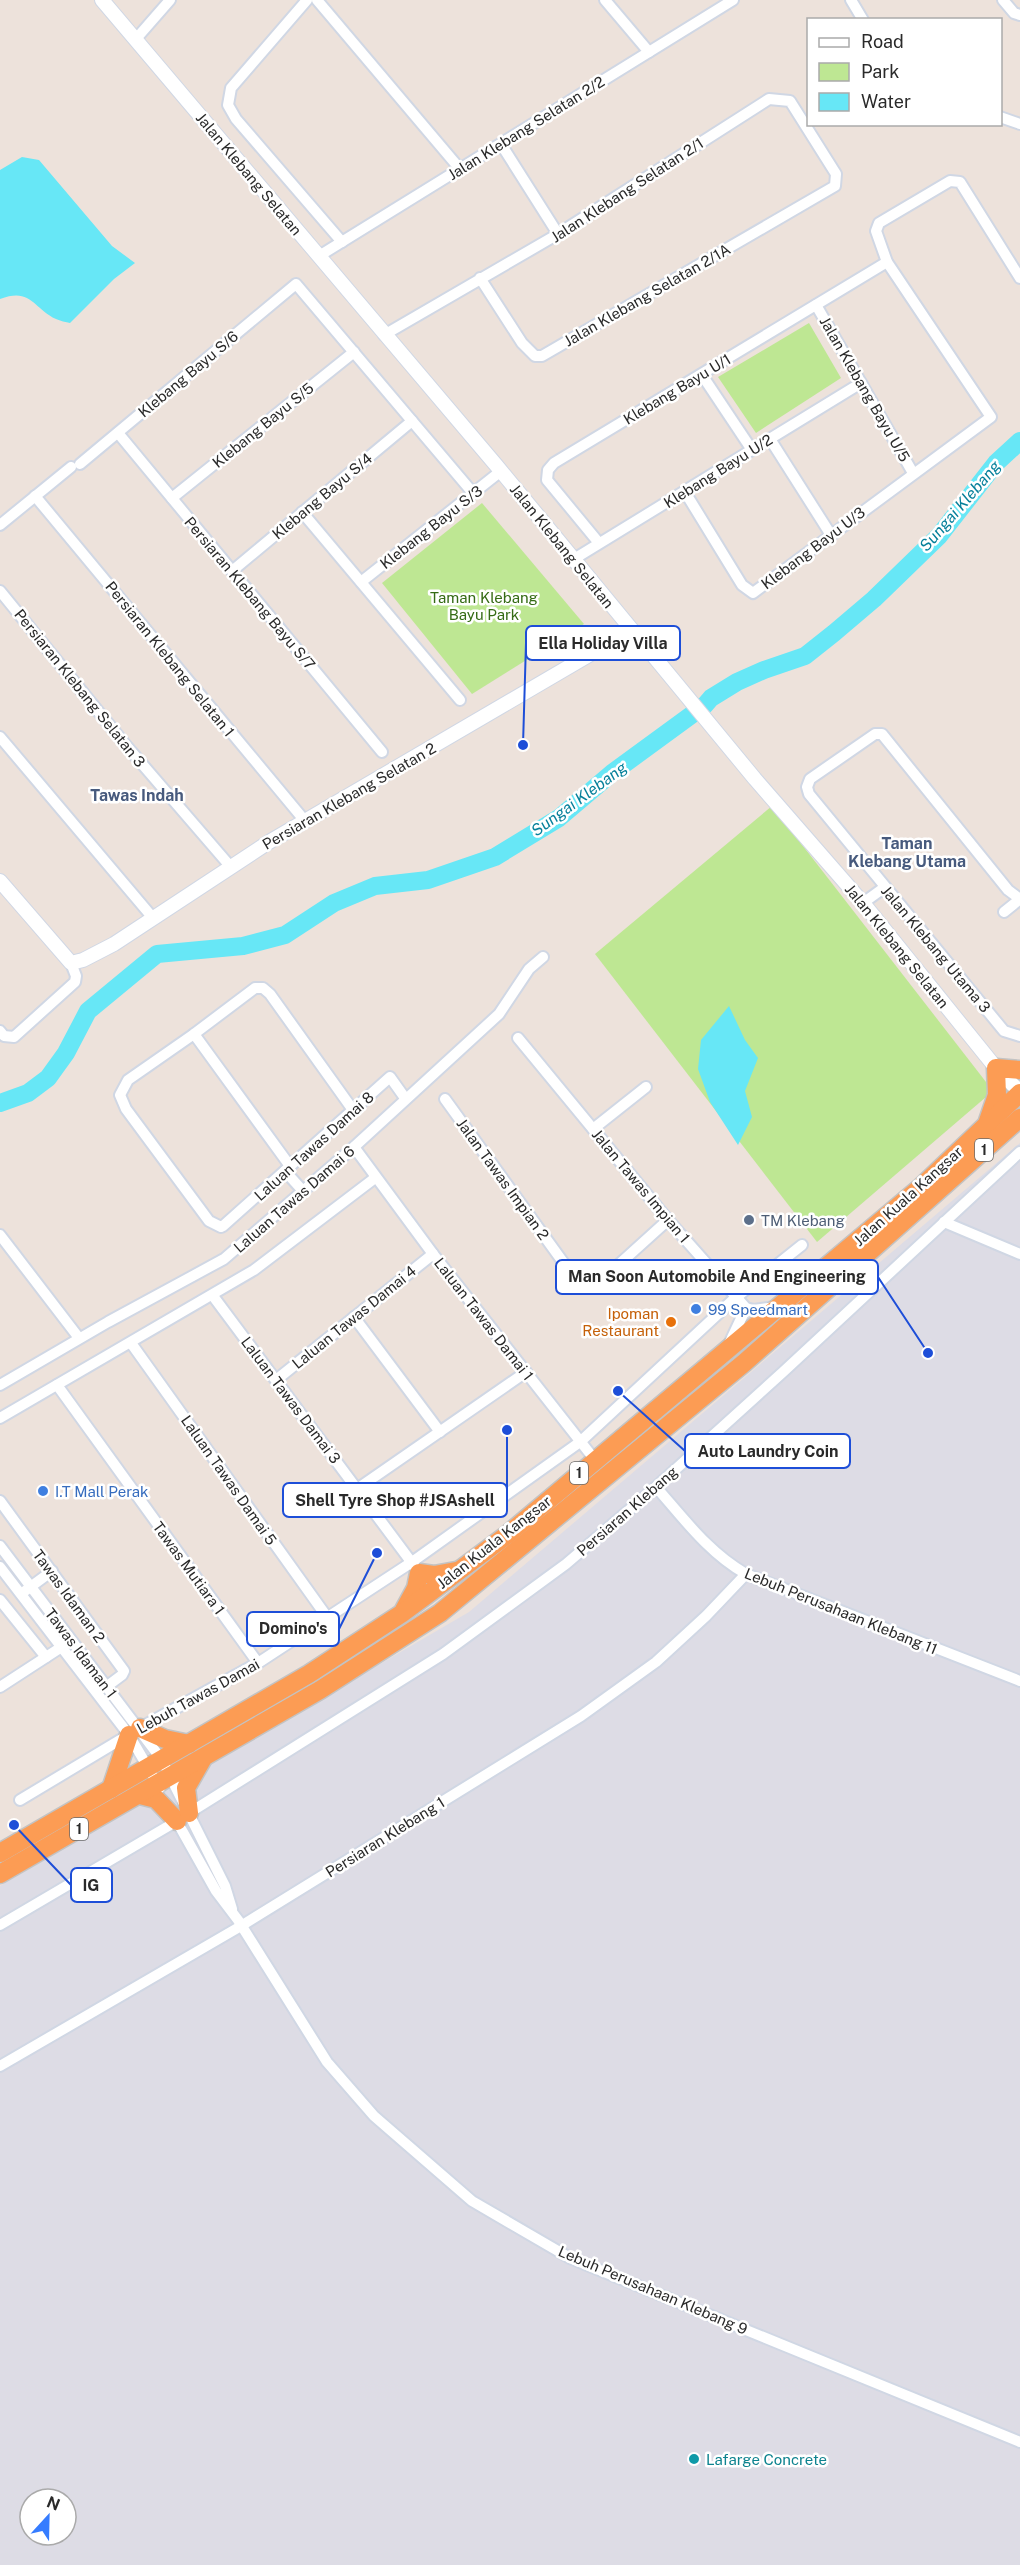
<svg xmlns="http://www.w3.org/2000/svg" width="1020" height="2565" font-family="'Public Sans',sans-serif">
<rect width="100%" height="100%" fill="#ede2db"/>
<!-- industrial -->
<path fill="#dddce5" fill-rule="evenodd" d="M1020 1143V2565H0V1886L469 1612ZM30 2499H66V2535H30Z"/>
<!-- green -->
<g fill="#bee793">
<path d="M809 323 841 378 756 433 718 377Z"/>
<path d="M482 503 584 624 472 694 382 583Z"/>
<path d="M772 806 993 1091 817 1242 595 954Z"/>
</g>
<!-- water -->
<g fill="#67e7f6">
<path d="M22 157 39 160 112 246 135 263 114 279 70 323C66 322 60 321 56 319 33 308 31 287 0 299V170Z"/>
<path d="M729 1006 745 1040 758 1058 745 1091 752 1117 738 1145 710 1102 698 1069 701 1040Z"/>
</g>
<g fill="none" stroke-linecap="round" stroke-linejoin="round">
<!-- river -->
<path stroke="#67e7f6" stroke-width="18" d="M0 1103 28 1093 48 1078 66 1053 88 1011 157 954 243 946 285 935 334 903 375 886 428 880 495 857 559 818 612 773 705 705 711 698 737 682 764 670 805 656 834 633 874 599 939 536 996 463 1020 441"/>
<defs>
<g id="minor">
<path d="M307 0 231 88 228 105 236 119 342 242"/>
<path d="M317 0 460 169"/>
<path d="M605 0 649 52"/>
<path d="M851 0 863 20"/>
<path d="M1003 0 1014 13 1020 15"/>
<path d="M135 40 170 0"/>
<path d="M1000 117 1020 124"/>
<path d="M501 144 558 234"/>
<path d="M319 256 733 0"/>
<path d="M816 305 913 473"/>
<path d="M384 335 558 234 769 99 790 101 836 174 835 186 542 356H535L522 343 480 278"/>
<path d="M702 375 752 450"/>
<path d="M118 433 382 752"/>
<path d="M770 439 831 535"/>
<path d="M80 464 296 284 473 493"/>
<path d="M685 492 742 585 753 593 991 417 887 262 876 231 879 223 950 181 960 182 1020 278"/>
<path d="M35 496 305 821"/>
<path d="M172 498 354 352"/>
<path d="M302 512 460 700"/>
<path d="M0 525 71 467"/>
<path d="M599 543 547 480 548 470 554 463 887 262"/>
<path d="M574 559 861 383"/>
<path d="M232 571 412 421"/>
<path d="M361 582 501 471"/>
<path d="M0 591 124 743 230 866"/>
<path d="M0 737 153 918"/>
<path d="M1020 899 1008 890 882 734H875L810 779 807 787 809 794 1004 1031 1020 1036"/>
<path d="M863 903 885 887"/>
<path d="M1004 912 1019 900"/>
<path d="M0 1031 4 1036 14 1037 75 982 76 976 71 963"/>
<path d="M194 1034 290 1166"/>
<path d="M518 1038 668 1220 746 1308 753 1310 775 1307"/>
<path d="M445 1099 576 1280 584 1285 595 1286 668 1220"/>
<path d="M353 1110 270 994 263 988H255L194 1034 128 1080 120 1095 126 1109 209 1221 221 1227 223 1226 390 1077 405 1098"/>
<path d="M593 1129 646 1087"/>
<path d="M354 1147 433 1254 595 1460"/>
<path d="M285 1171 303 1191"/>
<path d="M944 1222 1020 1254"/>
<path d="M0 1235 79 1338"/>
<path d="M213 1296 415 1567"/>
<path d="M354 1317 440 1432"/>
<path d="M730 1342 746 1308"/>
<path d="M131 1343 327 1617"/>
<path d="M276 1380 433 1254"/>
<path d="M0 1385 108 1322 224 1259 354 1147 499 1014 529 969 543 957"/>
<path d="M57 1385 258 1663"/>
<path d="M0 1418 254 1270 375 1178"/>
<path d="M656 1487C684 1519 709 1553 746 1574L1020 1681"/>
<path d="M357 1489 526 1372"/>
<path d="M0 1501 124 1671 122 1675 106 1687"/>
<path d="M0 1546 162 1760 225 1886 232 1909"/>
<path d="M0 1567 129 1735 160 1788"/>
<path d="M25 1591 52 1571"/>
<path d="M0 1600 46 1657"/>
<path d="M0 1687 60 1648"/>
<path d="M20 1800 140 1728 258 1663 412 1562 580 1442 734 1299 802 1245"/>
<path d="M189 1813 443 1654 566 1564 656 1487 783 1372 1020 1152"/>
<path d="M175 1818 216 1891 238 1920 327 2062 374 2116 472 2201 570 2258 1020 2442"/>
<path d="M0 1925 177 1821"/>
<path d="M0 2066 241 1926 581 1716 656 1662 706 1616 746 1574"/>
</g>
<g id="tertiary">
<path d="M102 0 496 465 755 779 863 903 996 1068 1020 1092"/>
<path d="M0 881 71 963 83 960 114 944 269 842 630 631"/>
</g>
<g id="trunk">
<path d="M988 1121 997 1095 996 1068 1020 1070"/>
<path d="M404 1610 416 1588 419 1573 434 1575 456 1571"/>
<path d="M140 1728 165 1739 189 1744"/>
<path d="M111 1789 129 1735"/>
<path d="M140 1795 156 1799 177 1821"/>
<path d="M189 1813 186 1788 202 1760"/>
<path d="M0 1853 309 1674 401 1614 507 1535 920 1188 1020 1093"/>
<path d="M0 1874 320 1690 440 1613 744 1363 1020 1118"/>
</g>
</defs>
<!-- minor casing -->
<use href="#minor" stroke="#d0d7e4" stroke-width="14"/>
<!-- tertiary casing -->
<use href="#tertiary" stroke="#d0d7e4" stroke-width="16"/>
<!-- trunk casing -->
<use href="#trunk" stroke="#c3c3c3" stroke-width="21"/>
<!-- minor -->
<use href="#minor" stroke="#fff" stroke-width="10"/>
<!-- tertiary -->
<use href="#tertiary" stroke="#fff" stroke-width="14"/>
<!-- trunk -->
<use href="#trunk" stroke="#fc9c54" stroke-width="18"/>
</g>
<!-- markers -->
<circle fill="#5c6f8a" stroke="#fff" stroke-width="2" cx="749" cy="1220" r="6"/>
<g fill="#3f7fe0" stroke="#fff" stroke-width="2">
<circle cx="696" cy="1309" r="6"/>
<circle cx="43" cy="1491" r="6"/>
</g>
<circle fill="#e8710a" stroke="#fff" stroke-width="2" cx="671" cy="1322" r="6"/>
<circle fill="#0f9aa8" stroke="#fff" stroke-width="2" cx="694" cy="2459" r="6"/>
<g text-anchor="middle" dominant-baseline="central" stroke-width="5" stroke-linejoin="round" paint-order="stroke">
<!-- shield labels -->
<g fill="#fff" stroke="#6a6a6a" stroke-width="1.5">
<rect x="975" y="1139" width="18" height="22" rx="4.5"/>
<rect x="570" y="1462" width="18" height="22" rx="4.5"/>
<rect x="70" y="1818" width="18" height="22" rx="4.5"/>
</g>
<g font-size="14" font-weight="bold" fill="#2a2a2a">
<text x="984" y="1150">1</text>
<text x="579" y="1473">1</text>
<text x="79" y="1829">1</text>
</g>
<!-- street labels -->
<g font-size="15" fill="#2a2a2a" stroke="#fff">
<text transform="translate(526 128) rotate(-32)">Jalan Klebang Selatan 2/2</text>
<text transform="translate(249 174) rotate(50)">Jalan Klebang Selatan</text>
<text transform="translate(627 190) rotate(-33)">Jalan Klebang Selatan 2/1</text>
<text transform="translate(647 295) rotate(-30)">Jalan Klebang Selatan 2/1A</text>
<text transform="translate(188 374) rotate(-40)">Klebang Bayu S/6</text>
<text transform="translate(677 389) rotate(-31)">Klebang Bayu U/1</text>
<text transform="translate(865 389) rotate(60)">Jalan Klebang Bayu U/5</text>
<text transform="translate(263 425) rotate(-39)">Klebang Bayu S/5</text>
<text transform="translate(718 471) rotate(-32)">Klebang Bayu U/2</text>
<text transform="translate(322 496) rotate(-40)">Klebang Bayu S/4</text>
<text transform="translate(431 527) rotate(-38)">Klebang Bayu S/3</text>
<text transform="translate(562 546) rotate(51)">Jalan Klebang Selatan</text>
<text transform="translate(813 548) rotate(-37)">Klebang Bayu U/3</text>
<text transform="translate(250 593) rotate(50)">Persiaran Klebang Bayu S/7</text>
<text transform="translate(170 659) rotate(51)">Persiaran Klebang Selatan 1</text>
<text transform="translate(80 688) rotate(51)">Persiaran Klebang Selatan 3</text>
<text transform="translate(349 796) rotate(-30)">Persiaran Klebang Selatan 2</text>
<text transform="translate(897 946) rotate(51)">Jalan Klebang Selatan</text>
<text transform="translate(936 949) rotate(50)">Jalan Klebang Utama 3</text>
<text transform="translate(314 1146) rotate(-42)">Laluan Tawas Damai 8</text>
<text transform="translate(503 1179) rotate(54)">Jalan Tawas Impian 2</text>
<text transform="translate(641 1186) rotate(50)">Jalan Tawas Impian 1</text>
<text transform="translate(908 1196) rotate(-42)">Jalan Kuala Kangsar</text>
<text transform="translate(294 1199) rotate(-41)">Laluan Tawas Damai 6</text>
<text transform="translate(354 1317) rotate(-39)">Laluan Tawas Damai 4</text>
<text transform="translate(484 1319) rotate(52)">Laluan Tawas Damai 1</text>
<text transform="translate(291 1400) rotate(53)">Laluan Tawas Damai 3</text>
<text transform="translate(229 1480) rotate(55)">Laluan Tawas Damai 5</text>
<text transform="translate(627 1511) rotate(-41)">Persiaran Klebang</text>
<text transform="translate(494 1542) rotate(-38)">Jalan Kuala Kangsar</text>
<text transform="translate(189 1568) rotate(54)">Tawas Mutiara 1</text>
<text transform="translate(69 1596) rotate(54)">Tawas Idaman 2</text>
<text transform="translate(841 1611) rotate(22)">Lebuh Perusahaan Klebang 11</text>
<text transform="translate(81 1653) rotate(53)">Tawas Idaman 1</text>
<text transform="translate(198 1696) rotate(-29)">Lebuh Tawas Damai</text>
<text transform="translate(385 1837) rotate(-32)">Persiaran Klebang 1</text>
<text transform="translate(653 2290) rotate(23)">Lebuh Perusahaan Klebang 9</text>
</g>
<!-- park labels -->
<g font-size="15" fill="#356b15" stroke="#fff">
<text x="484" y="597">Taman Klebang<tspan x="484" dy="17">Bayu Park</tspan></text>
</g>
<!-- service labels -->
<g font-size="15" fill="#4e5e75" stroke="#fff" text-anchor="start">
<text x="761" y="1220">TM Klebang</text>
</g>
<!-- shop labels -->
<g font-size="15" fill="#366cbe" stroke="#fff" text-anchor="start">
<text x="708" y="1309">99 Speedmart</text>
<text x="55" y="1491">I.T Mall Perak</text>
</g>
<!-- food labels -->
<g font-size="15" fill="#c56008" stroke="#fff" text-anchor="end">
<text x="659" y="1313">Ipoman<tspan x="659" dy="17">Restaurant</tspan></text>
</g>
<!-- culture labels -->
<g font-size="15" fill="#0d838f" stroke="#fff" text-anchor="start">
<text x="706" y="2459">Lafarge Concrete</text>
</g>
<!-- water labels -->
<g font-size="16" font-style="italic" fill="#06809b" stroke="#fff">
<text transform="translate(960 506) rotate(-49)">Sungai Klebang</text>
<text transform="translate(579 799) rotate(-36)">Sungai Klebang</text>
</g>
<!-- neighbourhood labels -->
<g font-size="16" font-weight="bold" fill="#475a7d" stroke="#fff">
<text x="137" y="795">Tawas Indah</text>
<text x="907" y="843">Taman<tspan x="907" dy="18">Klebang Utama</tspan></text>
</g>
</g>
<!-- callouts -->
<path fill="none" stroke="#1d4ed8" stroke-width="2" d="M523 745L526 643M928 1353L878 1277M618 1391L685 1451M507 1430L507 1500M377 1553L339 1629M14 1825L71 1885"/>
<g fill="#1d4ed8" stroke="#fff" stroke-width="2">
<circle cx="523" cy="745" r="6"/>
<circle cx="928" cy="1353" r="6"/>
<circle cx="618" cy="1391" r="6"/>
<circle cx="507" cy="1430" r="6"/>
<circle cx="377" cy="1553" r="6"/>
<circle cx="14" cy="1825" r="6"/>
</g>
<g fill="#fff" stroke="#1d4ed8" stroke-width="2">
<rect x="526" y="626" width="154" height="34" rx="6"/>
<rect x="556" y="1260" width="322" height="34" rx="6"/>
<rect x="685" y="1434" width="165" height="34" rx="6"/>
<rect x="283" y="1483" width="224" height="34" rx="6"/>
<rect x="247" y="1612" width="92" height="34" rx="6"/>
<rect x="71" y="1868" width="41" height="34" rx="6"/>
</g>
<g font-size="16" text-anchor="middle" font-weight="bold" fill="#2a2a2a">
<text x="603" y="649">Ella Holiday Villa</text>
<text x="717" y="1282">Man Soon Automobile And Engineering</text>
<text x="768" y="1457">Auto Laundry Coin</text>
<text x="395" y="1506">Shell Tyre Shop #JSAshell</text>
<text x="293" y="1634">Domino's</text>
<text x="91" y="1891">IG</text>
</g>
<!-- legend -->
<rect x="807" y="18" width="195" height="108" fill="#ffffff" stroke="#aaaaaa" stroke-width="1.5"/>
<rect x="819" y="38" width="30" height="9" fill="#ffffff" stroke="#aaaaaa" stroke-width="1.5"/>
<text x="861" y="48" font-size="18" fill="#2a2a2a">Road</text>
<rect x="819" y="63" width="30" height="18" fill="#bee793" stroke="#aaaaaa" stroke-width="1.5"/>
<text x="861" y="78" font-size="18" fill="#2a2a2a">Park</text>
<rect x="819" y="93" width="30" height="18" fill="#67e7f6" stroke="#aaaaaa" stroke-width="1.5"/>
<text x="861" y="108" font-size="18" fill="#2a2a2a">Water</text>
<!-- north arrow -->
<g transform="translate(48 2517) rotate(22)"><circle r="28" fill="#ffffff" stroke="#aaaaaa" stroke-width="1.5"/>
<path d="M0-4.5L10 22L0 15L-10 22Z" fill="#367cff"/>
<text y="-9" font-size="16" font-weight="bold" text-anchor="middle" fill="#2a2a2a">N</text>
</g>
</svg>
